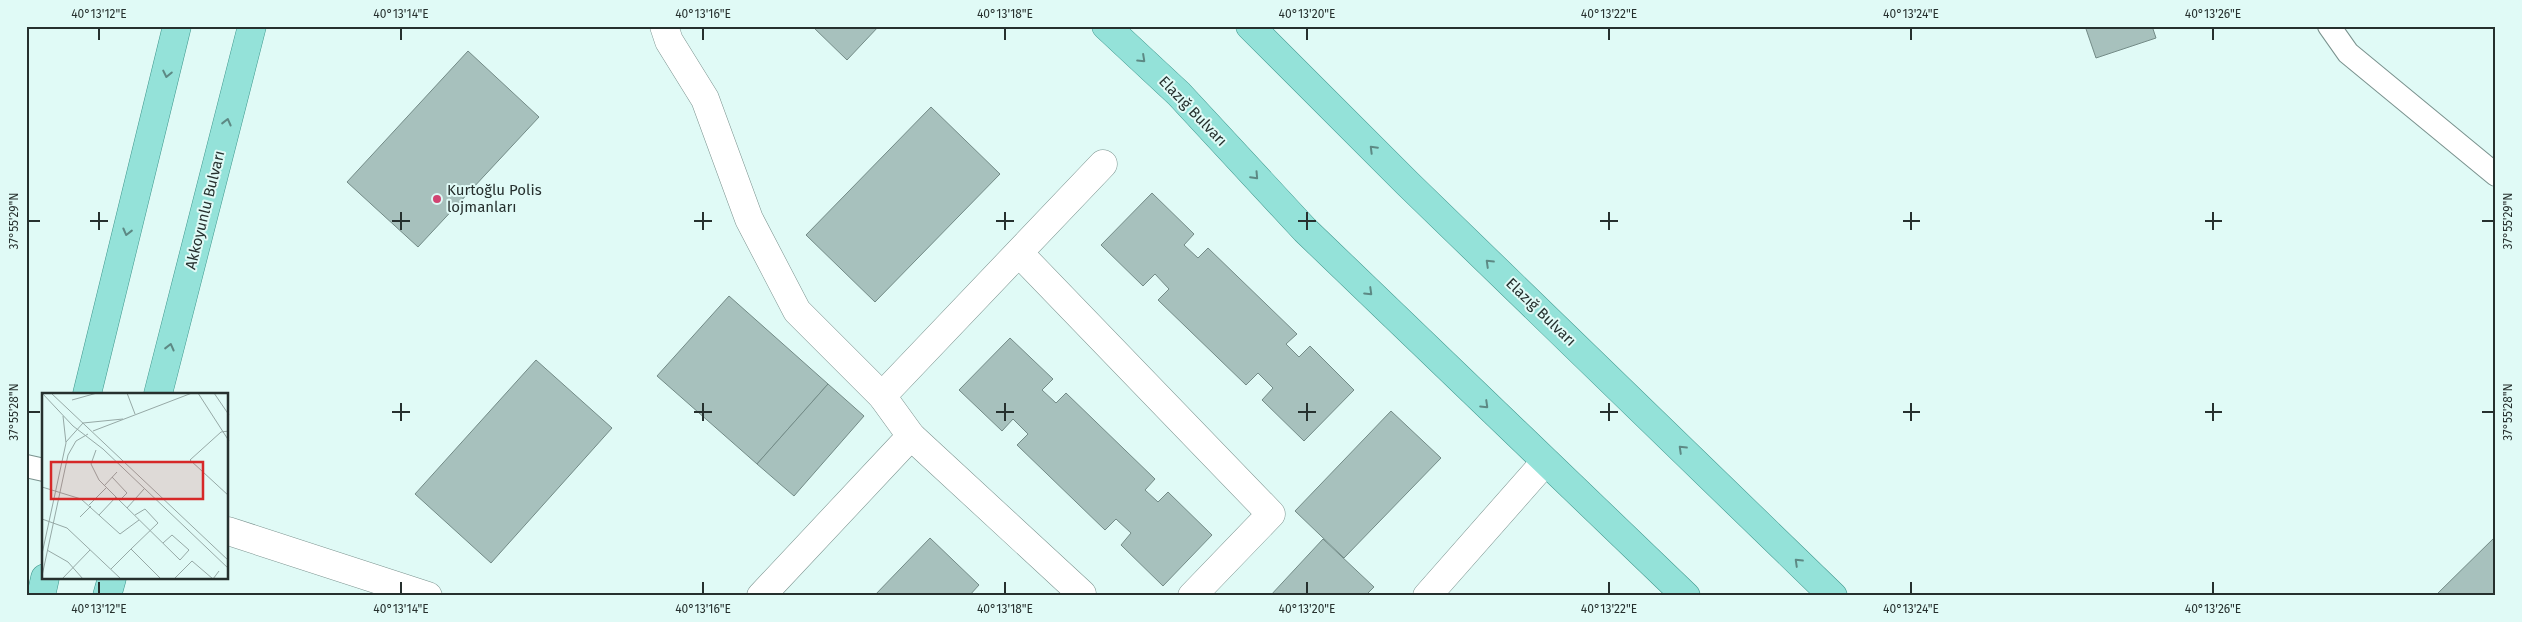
<svg xmlns="http://www.w3.org/2000/svg" width="2522" height="622" font-family="'Fira Sans',sans-serif">
<rect width="100%" height="100%" fill="#e0faf6"/>
<!-- building -->
<g fill="#a7c1bd" stroke="#738b87">
<path d="M812 26H879L847 60Z"/>
<path d="M2085 26H2152L2156 38 2096 58Z"/>
<path d="M468 51 539 117 418 247 347 182Z"/>
<path d="M931 107 1000 174 875 302 806 235Z"/>
<path d="M1152 193 1194 234 1184 245 1198 258 1208 248 1297 334 1286 344 1299 357 1310 346 1354 390 1304 441 1262 400 1273 388 1258 373 1246 385 1158 300 1169 289 1155 274 1143 286 1101 245Z"/>
<path d="M729 296 828 384 757 464 657 376Z"/>
<path d="M1010 338 1053 379 1042 390 1056 403 1066 393 1155 479 1145 490 1158 502 1168 492 1212 535 1163 586 1121 545 1131 533 1116 519 1105 530 1017 445 1028 434 1013 419 1002 431 959 390Z"/>
<path d="M536 360 612 428 491 563 415 494Z"/>
<path d="M828 384 864 416 794 496 757 464Z"/>
<path d="M1391 411 1441 458 1344 558 1295 511Z"/>
<path d="M2496 536V596H2436V595Z"/>
<path d="M930 538 979 585 969 596H874Z"/>
<path d="M1323 539 1374 587 1365 596H1270Z"/>
</g>
<g fill="none" stroke-linecap="round" stroke-linejoin="round">
<defs>
<g id="lane">
<path d="M2329 26 2348 53 2496 175"/>
<path d="M26 466 44 470"/>
</g>
<g id="street">
<path d="M664 26 669 41 705 99 749 219 797 311 882 396 911 436 1082 594"/>
<path d="M1019 253 1271 514 1192 596"/>
<path d="M882 396 1103 164"/>
<path d="M228 531 428 596"/>
<path d="M761 596 911 436"/>
<path d="M1427 596 1545 462"/>
</g>
<g id="primary">
<path d="M1106 26 1179 94 1305 230 1686 596"/>
<path d="M1250 26 1407 183 1833 596"/>
<path d="M87 394 177 26"/>
<path d="M158 394 252 26"/>
<path d="M41 596 45 578"/>
<path d="M107 596 112 578"/>
</g>
</defs>
<!-- lane casing -->
<use href="#lane" stroke="#7a928e" stroke-width="24"/>
<!-- street casing -->
<use href="#street" stroke="#7a928e" stroke-width="29"/>
<!-- primary casing -->
<use href="#primary" stroke="#3f978d" stroke-width="29"/>
<!-- lane -->
<use href="#lane" stroke="#fff" stroke-width="22"/>
<!-- street -->
<use href="#street" stroke="#fff" stroke-width="28"/>
<!-- primary -->
<use href="#primary" stroke="#94e2d9" stroke-width="28"/>
</g>
<!-- one-way arrows -->
<defs><path id="oneway-chevron" d="M-2-3.5L2.5 0L-2 3.5" fill="none" stroke-width="1.6" stroke-linecap="round" stroke-linejoin="round" transform="scale(1.25)"/></defs>
<g stroke="#5d8984">
<use href="#oneway-chevron" transform="translate(1142 59) rotate(43)"/>
<use href="#oneway-chevron" transform="translate(167 74) rotate(102)"/>
<use href="#oneway-chevron" transform="translate(227 122) rotate(-76)"/>
<use href="#oneway-chevron" transform="translate(1373 149) rotate(-135)"/>
<use href="#oneway-chevron" transform="translate(1255 176) rotate(47)"/>
<use href="#oneway-chevron" transform="translate(127 232) rotate(104)"/>
<use href="#oneway-chevron" transform="translate(1489 263) rotate(-136)"/>
<use href="#oneway-chevron" transform="translate(1369 292) rotate(44)"/>
<use href="#oneway-chevron" transform="translate(170 347) rotate(-76)"/>
<use href="#oneway-chevron" transform="translate(1485 405) rotate(44)"/>
<use href="#oneway-chevron" transform="translate(1682 449) rotate(-136)"/>
<use href="#oneway-chevron" transform="translate(1798 562) rotate(-136)"/>
</g>
<!-- ticks -->
<path fill="none" stroke="#26302e" stroke-width="2" d="M99 28V40M401 28V40M703 28V40M1005 28V40M1307 28V40M1609 28V40M1911 28V40M2213 28V40M99 212V230M401 212V230M703 212V230M1005 212V230M1307 212V230M1609 212V230M1911 212V230M2213 212V230M28 221H40M90 221H108M392 221H410M694 221H712M996 221H1014M1298 221H1316M1600 221H1618M1903 221H1920M2205 221H2222M2482 221H2494M401 403V421M703 403V421M1005 403V421M1307 403V421M1609 403V421M1911 403V421M2213 403V421M28 412H40M392 412H410M694 412H712M996 412H1014M1298 412H1316M1600 412H1618M1903 412H1920M2205 412H2222M2482 412H2494M99 582V594M401 582V594M703 582V594M1005 582V594M1307 582V594M1609 582V594M1911 582V594M2213 582V594"/>
<!-- markers -->
<circle fill="#d14472" stroke="#e0faf6" stroke-width="2" cx="437" cy="199" r="5"/>
<g text-anchor="middle" dominant-baseline="central" stroke-width="4" stroke-linejoin="round" paint-order="stroke">
<!-- street labels -->
<g font-size="15" fill="#26302e" stroke="#e0faf6">
<text transform="translate(1193 111) rotate(46)">Elazığ Bulvarı</text>
<text transform="translate(205 210) rotate(-76)">Akkoyunlu Bulvarı</text>
<text transform="translate(1541 312) rotate(44)">Elazığ Bulvarı</text>
</g>
<!-- poi labels -->
<g font-size="15" fill="#26302e" stroke="#e0faf6" text-anchor="start">
<text x="447" y="190">Kurtoğlu Polis<tspan x="447" dy="17">lojmanları</tspan></text>
</g>
</g>
<!-- overview -->
<g transform="translate(42 393)">
<rect width="186" height="186" fill="#e0faf6"/>
<path fill="none" stroke="#96a9a6" stroke-width="1" d="M0 0 31 33 61 56 187 176M9 0 187 168M85 0 93 21M156 0 187 48M172 0 187 22M30 7 55 0M41 30 81 26M51 38 150 0M187 38 179 39 148 67 187 103M24 49 41 30M54 57 49 71 57 87 74 104M70 84 85 100 77 108M62 93 75 79M0 94 39 106 78 141 97 127M47 112 64 95M85 115 102 96M57 122 74 104 138 167 147 157 130 142 121 150M93 122 103 116 116 130 89 156 119 186M38 124 49 113M0 126 25 135 79 186M5 157 26 169 41 186M0 161 24 50 21 23M69 176 89 156M0 183 26 62 34 48 46 41M20 186 48 157M132 186 150 168 171 186 177 178"/>
<path fill="#d62828" fill-opacity="0.15" stroke="#d62828" stroke-width="2.5" d="M9 69H161V106H9Z"/>
<rect width="186" height="186" fill="none" stroke="#26302e" stroke-width="2.5"/>
</g>
<!-- border -->
<rect width="2522" height="622" fill="none" stroke="#e0faf6" stroke-width="55"/>
<rect x="28" y="28" width="2466" height="566" fill="none" stroke="#26302e" stroke-width="2"/>
<g font-size="12" text-anchor="middle" fill="#26302e">
<text x="99" y="18">40°13'12"E</text>
<text x="401" y="18">40°13'14"E</text>
<text x="703" y="18">40°13'16"E</text>
<text x="1005" y="18">40°13'18"E</text>
<text x="1307" y="18">40°13'20"E</text>
<text x="1609" y="18">40°13'22"E</text>
<text x="1911" y="18">40°13'24"E</text>
<text x="2213" y="18">40°13'26"E</text>
<text transform="translate(14 221) rotate(-90)" y="4">37°55'29"N</text>
<text transform="translate(2508 221) rotate(-90)" y="4">37°55'29"N</text>
<text transform="translate(14 412) rotate(-90)" y="4">37°55'28"N</text>
<text transform="translate(2508 412) rotate(-90)" y="4">37°55'28"N</text>
<text x="99" y="613">40°13'12"E</text>
<text x="401" y="613">40°13'14"E</text>
<text x="703" y="613">40°13'16"E</text>
<text x="1005" y="613">40°13'18"E</text>
<text x="1307" y="613">40°13'20"E</text>
<text x="1609" y="613">40°13'22"E</text>
<text x="1911" y="613">40°13'24"E</text>
<text x="2213" y="613">40°13'26"E</text>
</g>
</svg>
